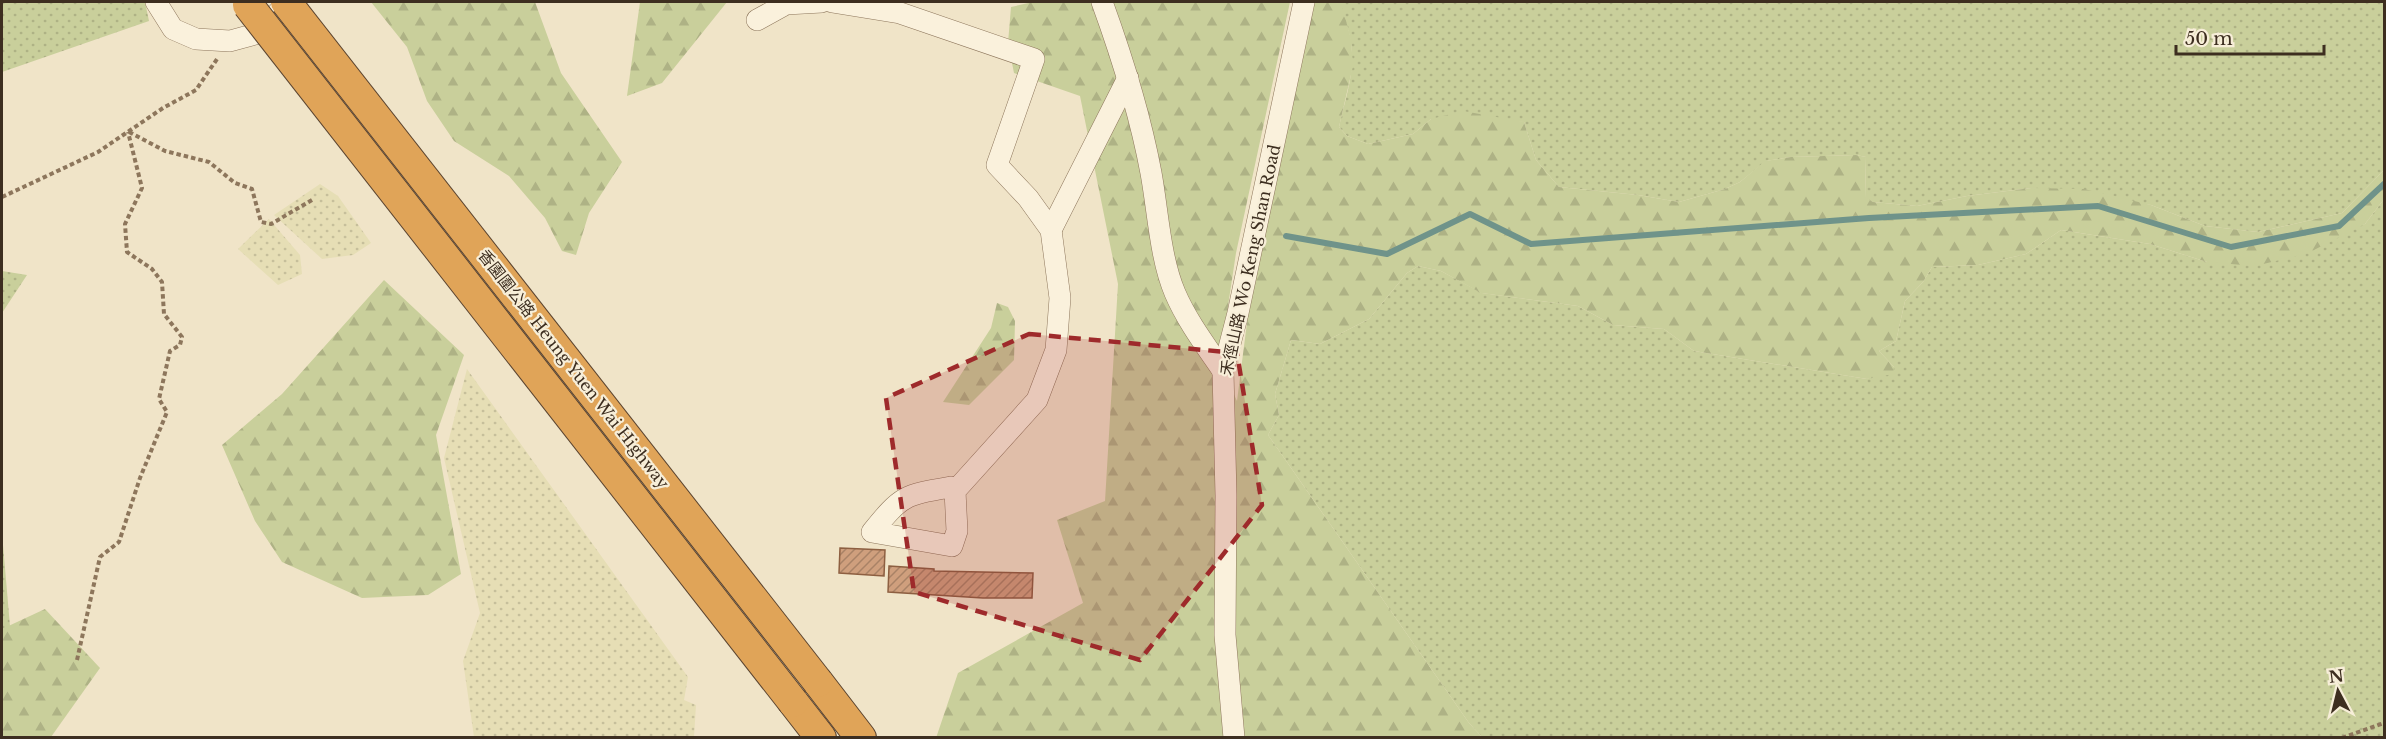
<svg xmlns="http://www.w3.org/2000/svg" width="2386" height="739" font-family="'Libre Baskerville','Noto Sans SC',serif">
<defs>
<pattern id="farmland-dots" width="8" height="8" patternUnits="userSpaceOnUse" patternTransform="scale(1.5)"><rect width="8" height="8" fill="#e6deb5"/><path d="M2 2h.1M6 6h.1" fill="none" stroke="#c6bf9b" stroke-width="1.8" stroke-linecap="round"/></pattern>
<pattern id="grass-dots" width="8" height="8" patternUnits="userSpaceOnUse" patternTransform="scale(1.5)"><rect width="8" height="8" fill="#c9cf9b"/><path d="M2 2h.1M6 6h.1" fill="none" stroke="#aeb285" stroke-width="1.8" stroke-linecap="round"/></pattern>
<pattern id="forest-firs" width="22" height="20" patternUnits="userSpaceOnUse" patternTransform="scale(1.5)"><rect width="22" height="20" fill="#c9cf9b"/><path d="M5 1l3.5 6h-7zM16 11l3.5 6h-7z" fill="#aeb285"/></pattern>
<pattern id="building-hatch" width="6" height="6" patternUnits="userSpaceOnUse" patternTransform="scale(1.5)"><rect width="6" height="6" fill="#cf9f7d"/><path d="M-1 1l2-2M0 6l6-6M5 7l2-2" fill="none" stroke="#a98266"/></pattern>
</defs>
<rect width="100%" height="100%" fill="#f0e4c8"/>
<!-- farmland -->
<g fill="url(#farmland-dots)">
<path d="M320 184 338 196 371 243 353 255 322 259 274 215Z"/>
<path d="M269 219 300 255 302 274 278 285 238 249Z"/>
<path d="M467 369 688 677 684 700 696 705 694 737H474L463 661 480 613 444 458Z"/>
</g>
<!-- grass -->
<g fill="url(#grass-dots)">
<path d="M2 2H145L149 21 2 72Z"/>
<path d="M1335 2H2384V170L2342 213 2258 232 2205 226 2151 205 2031 188 1967 196 1917 206 1873 202 1865 198 1866 157 1856 155 1791 157 1766 161 1740 182 1725 189 1679 202 1638 195 1559 187 1536 160 1524 122 1431 119 1413 134 1368 144 1347 136 1339 127C1347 90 1359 64 1347 26 1344 16 1343 8 1335 2Z"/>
<path d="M2384 199V737H1482L1469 723 1268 435 1279 415 1275 394 1291 340 1320 344 1369 319 1407 273 1418 266 1441 271 1482 293 1578 306 1613 325 1664 329 1694 351 1867 379 1894 367 1879 351 1896 341 1905 301 1923 282 1932 267 1978 265 2026 254 2061 230 2150 244 2207 262 2365 224Z"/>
<path d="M2 271 27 275 2 313Z"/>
<path d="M2 533 11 638 3 738 2 737Z"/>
</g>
<!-- forest -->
<g fill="url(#forest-firs)">
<path d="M371 2H535L561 73 622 162 589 213 576 255 562 251 545 218 509 176 454 141 427 101 407 47Z"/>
<path d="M640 2H727L662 83 627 96Z"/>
<path d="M1033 2H1290L1236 253 1228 306 1223 371 1237 401 1250 299 1313 2H1335L1342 6 1351 39 1353 66 1339 127 1347 136 1368 144 1413 134 1431 119 1463 111 1524 122 1536 160 1559 187 1638 195 1679 202 1725 189 1740 182 1765 161 1791 157 1856 155 1866 157 1865 197 1873 202 1917 206 1967 196 2031 188 2084 189 2151 205 2205 226 2258 232 2342 213 2384 170V199L2365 224 2308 253 2255 266 2207 262 2150 244 2061 230 2026 254 1978 265 1932 267 1923 282 1905 301 1896 341 1879 351 1894 367 1893 374 1867 379 1694 351 1664 329 1613 325 1578 306 1481 293 1441 271 1418 266 1407 273 1369 319 1320 344 1291 340 1275 394 1279 415 1268 435 1469 723 1482 737 936 738 958 673 1083 603 1057 520 1105 501 1118 284 1080 96 1014 73 1008 43 1011 7Z"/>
<path d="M384 280 464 355 436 435 461 574 428 595 362 598 282 562 255 521 222 445 282 394Z"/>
<path d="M997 303 1008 307 1015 321 1014 360 969 405 943 402 991 328Z"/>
<path d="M45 609 100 668 51 737H2V629Z"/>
</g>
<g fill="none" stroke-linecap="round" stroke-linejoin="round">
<!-- stream -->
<path stroke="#6f938a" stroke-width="6" d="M1286 236 1387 254 1470 214 1531 244 1869 218 2098 206 2231 247 2339 226 2384 184"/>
</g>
<!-- building -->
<g fill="url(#building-hatch)" stroke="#8d5f41" stroke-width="1.5">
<path d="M840 548 885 550 884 576 839 573Z"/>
<path d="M889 566 934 569V571L1033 573 1032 598H983L888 592Z"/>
</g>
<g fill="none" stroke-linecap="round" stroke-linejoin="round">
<defs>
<g id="minor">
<path d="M156 2 173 29 196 39 230 41 259 33 288 2"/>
<path d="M832 2 900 13 1034 59 997 165 1028 198 1051 230 1060 298 1056 350 1037 400 955 491 957 531 952 546 872 532C902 495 904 495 951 487L955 491"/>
<path d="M1102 2C1122 57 1140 114 1151 173 1158 211 1160 258 1175 293 1187 321 1206 346 1223 371"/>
<path d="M757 20 786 4 822 2"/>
<path d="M1051 230 1128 78"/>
<path d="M1234 738 1225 635 1226 496 1223 371 1238 313 1304 2"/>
</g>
<g id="highway">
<path d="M818 682 861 738"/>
<path d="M793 702 821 738"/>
</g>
</defs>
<!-- minor casing -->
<use href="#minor" stroke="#8d765c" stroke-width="22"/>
<!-- highway casing -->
<use href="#highway" stroke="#5b4430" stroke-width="32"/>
<!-- path -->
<g stroke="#8d765c" stroke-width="4" stroke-dasharray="4.5 3" stroke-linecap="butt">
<path d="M129 132 165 151 209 162 235 183 252 189 261 222 271 224 312 200"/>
<path d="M2 197 98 152 163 108 196 90 217 59"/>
<path d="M77 660 100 557 119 542 140 478 167 412 159 399 170 351 180 345 182 337 164 314 162 282 152 269 127 252 125 224 142 188 128 132"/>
<path d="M2342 738 2384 723"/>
</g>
<!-- minor -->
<use href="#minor" stroke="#faf1dc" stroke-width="21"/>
<!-- highway -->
<use href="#highway" stroke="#e0a458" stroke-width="30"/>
<defs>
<g id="highway-bridge">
<path d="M286 2 818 682"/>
<path d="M248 5 793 702"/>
</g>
</defs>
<!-- highway-bridge casing -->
<use href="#highway-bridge" stroke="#5b4430" stroke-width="32" stroke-linecap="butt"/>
<!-- highway-bridge -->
<use href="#highway-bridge" stroke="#e0a458" stroke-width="30"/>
</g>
<!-- marked area -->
<path fill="#9e2a2b" fill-opacity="0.2" stroke="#9e2a2b" stroke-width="4.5" stroke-dasharray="12 8" stroke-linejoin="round" d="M1029 334 1237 353 1262 505 1140 660 914 592 886 398Z"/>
<g text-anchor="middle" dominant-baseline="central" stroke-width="4.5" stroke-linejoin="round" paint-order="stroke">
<!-- street labels -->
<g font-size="16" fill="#3d2e20" stroke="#f7eed8">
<text transform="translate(1250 260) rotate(-78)">禾徑山路 Wo Keng Shan Road</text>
<text transform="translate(574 369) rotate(52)">香園圍公路 Heung Yuen Wai Highway</text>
</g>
</g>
<!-- border -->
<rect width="2386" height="739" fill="none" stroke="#3d2e20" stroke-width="6"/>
<!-- north arrow -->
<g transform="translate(2338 691) rotate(353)" stroke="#f7eed8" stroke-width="4.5" paint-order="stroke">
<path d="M0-4.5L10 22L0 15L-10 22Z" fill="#3d2e20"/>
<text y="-9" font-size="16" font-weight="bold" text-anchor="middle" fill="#3d2e20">N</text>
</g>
<!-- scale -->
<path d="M2176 45v9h148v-9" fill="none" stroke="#3d2e20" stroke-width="3"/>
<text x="2185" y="45" font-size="18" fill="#3d2e20" stroke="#f7eed8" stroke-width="4.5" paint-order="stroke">50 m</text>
</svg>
